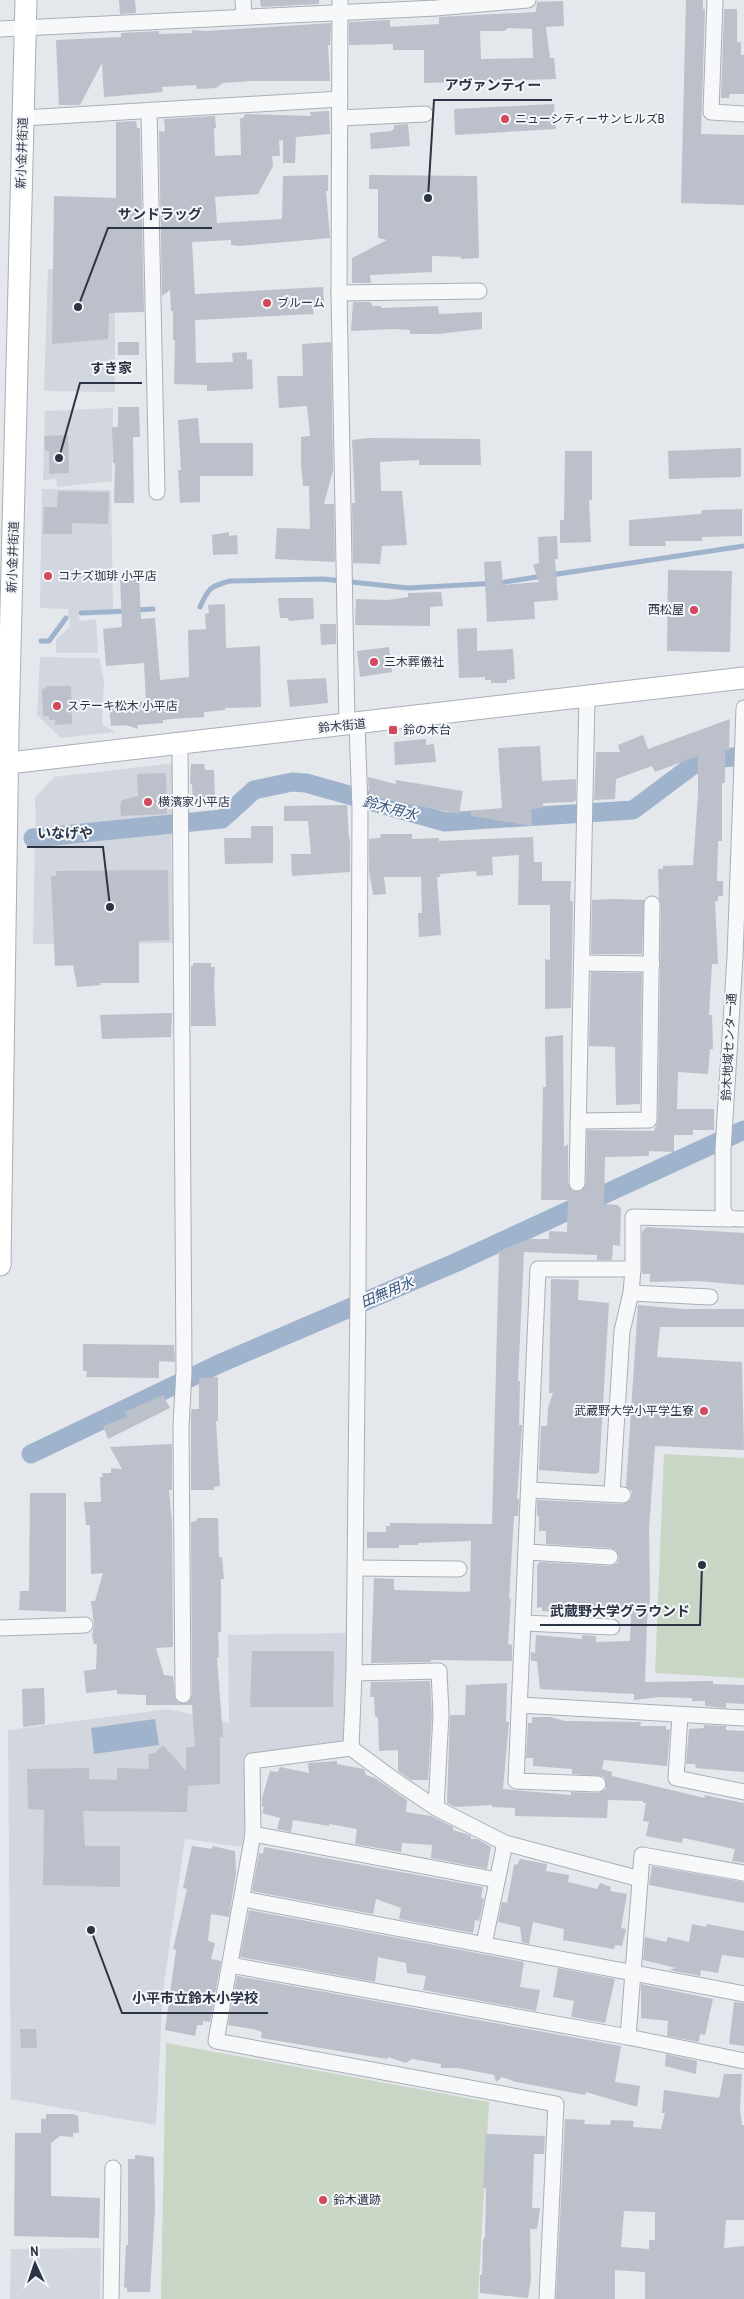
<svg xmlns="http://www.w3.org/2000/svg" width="744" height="2299" font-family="'Archivo Narrow','Noto Sans JP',sans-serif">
<rect width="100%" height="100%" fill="#e4e7ec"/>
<!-- built -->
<g fill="#d2d6de">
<path d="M48 269H115V392L44 391Z"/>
<path d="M113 408 112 481 57 487 56 479 43 480 45 411Z"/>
<path d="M42 489 111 490 113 609 78 611 80 621 96 619 98 653H56V640L70 626 68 609 40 608Z"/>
<path d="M40 657 99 658 104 681 102 724 115 732 61 738 37 715Z"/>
<path d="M176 763 175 820 36 831 35 798 54 777Z"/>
<path d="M171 828 173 943 33 944 35 840Z"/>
<path d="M347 1633 343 1742 244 1756 246 1832 243 1847 185 1839 163 1991 156 2125 11 2099 8 1730 169 1709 229 1723 228 1635Z"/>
<path d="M101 2248 100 2299H10L11 2249Z"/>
</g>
<!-- green -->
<g fill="#c9d6c5">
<path d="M664 1454 744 1458V1678L655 1673Z"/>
<path d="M166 2043 489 2102 478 2299H161Z"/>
</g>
<!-- water -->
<path fill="#9fb4cc" d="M155 1719 159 1745 94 1754 91 1728Z"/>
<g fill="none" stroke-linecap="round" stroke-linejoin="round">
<!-- stream -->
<g stroke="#9fb4cc" stroke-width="5">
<path d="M551 575 744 546"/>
<path d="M200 607C208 589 210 586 230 581L323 579 408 588 499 583 543 576"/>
<path d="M136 610 153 609"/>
<path d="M81 613 128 611"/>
<path d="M41 641H49L66 618"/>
</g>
<!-- canal -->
<g stroke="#9fb4cc" stroke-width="19">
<path d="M33 838 222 819 254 790 292 782 306 783 445 822 633 810 700 760 744 756"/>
<path d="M31 1454 221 1363 457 1262 744 1130"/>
</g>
</g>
<!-- building -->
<g fill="#bbc0ca" fill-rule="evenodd">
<path d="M119 0H135L136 13 120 14Z"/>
<path d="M260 0H319V4L261 7Z"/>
<path d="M686 0H703V9H705L701 134 744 135V205L681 203Z"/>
<path d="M563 1 564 26 546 27 550 58H554L556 79 424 83V50H393V44L349 45V22L390 20V27L439 24V17L536 12 537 2ZM508 28 532 29 533 58 481 59 480 31H504Z"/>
<path d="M724 9H737V42H741V55H744V94H730L729 98H721Z"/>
<path d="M331 23 330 45H328L330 81H252L223 83 216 88 197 89 196 85 162 87 163 92 104 97 102 63 80 105H59L56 40 121 37V33L159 31V34L192 33V30L206 31Z"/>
<path d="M554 104 556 129 455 135 454 109Z"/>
<path d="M329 111 330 134 296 137 295 163H283V140L279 141 280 156H272L273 166 258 194 215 197 217 223 282 219 283 176 328 175V191H326L330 238 239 246 231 245V240L192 242 195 294 323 287 324 302 312 304 314 314 195 320 196 363 233 362 232 353 247 352V360L252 359 253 389 207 391V385L174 384 175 340H173V311H171L170 290 162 296 159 131 165 132 164 119 215 116 216 128H214L215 156 241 155 240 119 244 117 245 114 311 116 310 112Z"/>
<path d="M136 121 137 128H140L144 312 109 313 108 339 52 344 54 196 116 198V122Z"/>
<path d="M408 124 410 146 371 149 370 133 391 131 394 129V125Z"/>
<path d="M369 175 477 176 479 258 461 259V257L432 256V272L370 275 371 283H352V258L387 240 378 238V189H369Z"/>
<path d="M353 302H371L372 306H381V308L438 306 439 314 482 312V329L437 334H410V330L393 329 351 331Z"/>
<rect x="118" y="342" width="21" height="13"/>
<path d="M331 342 333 470 324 504H334L335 562 275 559 277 528 310 529 309 486H303L301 463V437L310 436 307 406 279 408 277 376H303L302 344Z"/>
<path d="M118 407H139L140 437H133L134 503H114L115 463H113L112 427H118Z"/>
<path d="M198 418 200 443H253V476H200V502L180 503 178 470H181L178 420Z"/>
<path d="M68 435 69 473 49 474V451H45L44 436Z"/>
<path d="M368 438 480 439 481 465H419V460L380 462 381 491H402L407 545 382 546 380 564 353 563 352 503H355L352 440Z"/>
<path d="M741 448V477L669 479 668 451Z"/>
<path d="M565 451H592V500H589L591 542 560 543V520H564Z"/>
<path d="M58 491 109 492 108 524 72 523V534H43L44 507H57Z"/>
<path d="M742 509V536L702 537V541H665L666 546H629V520L701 514 702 510Z"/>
<path d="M229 532V536L237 535 238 554 213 555 212 535Z"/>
<path d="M557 536 558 559H555L558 600 534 602 535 619 487 622 484 562 501 561 503 585 539 582 533 565 539 563 538 537Z"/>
<path d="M668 570 732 571 730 652 667 651Z"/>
<path d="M139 576 141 619 155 618 160 680 189 677 188 630 206 629 205 614 209 613 208 605 225 604 226 648 260 646 261 707 225 708V710L204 712V717L172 719 163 720V723L137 725 138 729 126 725 111 726 109 706 146 701 144 663 106 666 103 629 122 627 120 577Z"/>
<path d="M441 592 443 606 430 607V626L355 625 356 599 388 600 408 597V593Z"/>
<path d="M278 598H313L314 619 289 621 288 618H280Z"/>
<path d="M320 624H336V644L321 645Z"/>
<path d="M477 628V651L513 649 515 679 507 680V683H491V680H485V677L459 678 457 629Z"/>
<path d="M389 647 392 672 360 677 357 651Z"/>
<path d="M326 678 328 703 290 707 287 680Z"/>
<path d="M48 686H71L72 724 55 725V720H49V716H43L42 690Z"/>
<path d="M730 719 729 750H725V783H722V841H718L717 881H723V896H718V901H715L718 964H712L710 996 709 1015H712L713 1049H710L708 1074 678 1072 677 1109H714V1130H693V1135H674V1152L649 1151V1156L605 1157 604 1204 618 1205 621 1209 620 1246 613 1245 612 1260H597V1255L524 1252 518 1381H520L519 1425H522L517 1499H519L518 1516H514L509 1600 511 1598 508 1644 512 1645V1661L431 1660V1662L371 1663 374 1578 394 1579V1590L466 1592 470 1591 471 1541 418 1543V1545H399V1548H367V1532H386V1526H390V1523L492 1524 499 1252H497L529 1239H549V1231L567 1232 568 1200H541L543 1087H546L545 1037 563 1035 564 1147 568 1144V1183L572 1191H581L586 1184 587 1130 654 1131 658 1121 661 904 659 898 658 869H663V866L693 865 698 795V756L655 772 652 766 616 779 615 799 594 800 596 752H620L618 745 643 735 648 749Z"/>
<path d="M426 739V745L434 744 436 762 395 765 394 742Z"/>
<path d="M540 746 542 781 576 779V800L574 802 543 803V808L531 809 532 826 471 816V811L502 808 498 748Z"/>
<path d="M191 764H204L205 770H214L215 802H193L192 785 190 783Z"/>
<path d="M166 773 167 814 121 816 120 805 122 800 138 796 137 774Z"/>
<path d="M368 777 396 784V780L463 791 459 814 369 796Z"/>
<path d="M347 805 349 839H350V872L292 876 291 854H311L308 821H284V806Z"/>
<path d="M251 826H273V863L225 864 224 838H251Z"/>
<path d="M381 834H412V839L439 838V841L533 837 534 862H542V881H571L570 901H573L571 1008 545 1009V959L550 960V905H518L519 855 492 857 493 875 477 876 476 871 440 874V877H437L441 935 419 937 418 913H422L421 877H384L386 894 373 895 369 871V839L380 838Z"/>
<path d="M168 870 169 940 139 941V983H100L101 985 77 987 73 965 55 966 51 876H56V871Z"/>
<path d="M614 899 644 900 642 954H591L592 900Z"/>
<path d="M193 963H211V967H215L214 984 216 1026H191V966H193Z"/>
<path d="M591 972 642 973 640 1104 616 1105 615 1047 589 1046Z"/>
<path d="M170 1013H172L171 1037 102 1039 100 1015Z"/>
<path d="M646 1227 744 1233V1285L697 1281 650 1282V1274H642V1232Z"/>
<path d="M551 1279 579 1280 578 1300 609 1303 599 1472 596 1474 539 1470 541 1426H547L548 1408 553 1393H549Z"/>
<path d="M638 1305 683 1309H744V1327H660L657 1357 742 1362 744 1450 655 1446 649 1529 650 1597 647 1621 645 1682 713 1681V1684L744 1685V1704L726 1703V1708L705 1706V1701H692V1698L660 1697 634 1700V1694L540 1689 537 1661H531V1652L535 1653 536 1635 582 1639V1635L596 1636V1642L630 1641 631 1616 597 1613V1617L583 1616V1613L542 1611V1607L537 1608V1566L540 1562 609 1566 618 1563 619 1557 616 1550 611 1548 546 1544V1531H539V1517L537 1515V1500L622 1504 631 1500 632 1491 626 1487Z"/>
<path d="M83 1344 174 1345 175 1362 159 1361V1378L86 1377 87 1371H83Z"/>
<path d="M218 1377V1421H216L220 1486 214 1487V1490H191V1413L192 1409H199V1378Z"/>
<path d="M163 1395 170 1408 108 1439 103 1426 127 1417 125 1412Z"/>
<path d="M172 1444V1490H169L172 1523 173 1647 156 1648 164 1675 173 1676 175 1699 179 1703H187L192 1695 191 1522 196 1521 198 1518H218L219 1557H222L224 1579H221V1632H218L219 1657 217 1658 223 1737H220V1784L188 1786 187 1812 83 1811 85 1846H120V1887L43 1885 44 1810 28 1809 27 1769 89 1768V1779L117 1780V1768L149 1769 148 1754 155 1753 163 1745 186 1771V1747H195L192 1705H146V1695L117 1694V1690L86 1693 84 1671 96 1669 97 1644H94L92 1636 94 1625 91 1601H95L103 1573 91 1574 90 1525H86L84 1502H101L100 1477H103L102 1473H111V1468L122 1469 110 1447Z"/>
<path d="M30 1493H66V1612L19 1610 20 1591H29Z"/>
<path d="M252 1651H334L333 1707H250Z"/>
<path d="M430 1681 432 1714 428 1780H411L398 1771V1750L379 1751 378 1718 375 1716 374 1697H370L371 1682Z"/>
<path d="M507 1683 506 1722H509L503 1789 571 1795V1792L598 1793 606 1789V1780L603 1776 572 1774V1769L533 1766V1758H526L528 1723H532V1717H550L565 1721 641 1722 640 1726H666V1730L670 1729 667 1766 604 1760 602 1769 612 1772V1776L705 1798 704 1795 744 1803V1863L732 1861 735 1849 683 1838 682 1843 646 1836 649 1822 643 1821 646 1803H643V1801L608 1800 607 1818 515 1816V1808L492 1807V1805L455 1807 447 1803 450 1715H465L466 1685Z"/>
<path d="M44 1688 45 1724 23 1727 22 1689Z"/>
<path d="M704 1725 726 1726V1730L744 1731V1772L696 1768 695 1764H686L689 1729 704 1728Z"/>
<path d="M337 1761V1764L364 1769 366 1775 375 1778 407 1800 406 1812 431 1816 453 1827V1830L466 1834 471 1836V1839H477L491 1847 487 1869 431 1858 432 1845 402 1843 401 1852 355 1844 357 1829 329 1824V1826L293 1820 291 1832 277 1829 280 1818 262 1813 264 1807H262V1798L270 1771 278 1772 280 1767 309 1773 308 1763Z"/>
<path d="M192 1846 212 1849V1846L235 1851 236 1873 229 1917 211 1914 208 1941 215 1943 211 1959 221 1961 210 2022 203 2021V2025H197L195 2036 165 2030 176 1950 173 1949 187 1889 183 1888Z"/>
<path d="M264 1847 483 1887 481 1898 484 1899 479 1921 475 1920 473 1933 399 1919 401 1908 376 1899 373 1914 252 1891 259 1853 263 1854Z"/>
<path d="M520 1859 547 1864 546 1871 569 1875 568 1882 597 1889 600 1883 611 1887 610 1891 627 1894 621 1928 626 1929 622 1946 615 1945 614 1949 563 1940 564 1929 533 1922 529 1944 522 1942 520 1927 498 1922 502 1902 507 1903 514 1865 518 1864Z"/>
<path d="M652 1866 744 1882V1903L649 1885Z"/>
<path d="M249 1910 524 1962 520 1987 540 1990 536 2011 423 1990 426 1976 407 1973 406 1963 378 1957 375 1982 240 1957Z"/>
<path d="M692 1924 706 1927 707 1924 744 1931V1958L722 1955 718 1973 701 1970 700 1976 669 1970 676 1968 643 1960 645 1937 666 1942 668 1937 689 1942Z"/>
<path d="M558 1968 615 1979 605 2023 571 2017 574 2001 553 1997Z"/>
<path d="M237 1976 621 2046 615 2082 640 2086 637 2107 586 2092 585 2095 516 2082 502 2077 496 2082 494 2075 458 2068H441V2064L412 2059 406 2063 388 2057 387 2059 261 2038 262 2032 257 2030 228 2025Z"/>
<path d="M641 1984 713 1999 705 2035 700 2034 699 2042 667 2036 668 2021 641 2018Z"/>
<path d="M734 2002 744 2003V2046L729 2044Z"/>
<path d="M20 2029H36L37 2048H21Z"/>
<path d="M666 2054 697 2061 696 2074 665 2066Z"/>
<path d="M724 2074H742L740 2107 742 2125H744V2220H726L724 2248 744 2246V2299H645V2272L615 2270V2299H556L565 2119 585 2120 584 2124 610 2125 611 2120 634 2121 633 2127 661 2129 665 2113H662L664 2090 719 2098ZM624 2211 655 2212V2240H649V2249L621 2247Z"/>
<path d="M46 2114H73L78 2116 79 2133H73V2137L60 2136 51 2143V2196L100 2198 99 2238 14 2236 15 2133H41V2119H46Z"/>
<path d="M486 2134 545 2136 544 2154H534L532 2208H540L537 2229H530L531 2278 528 2298 480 2293V2275H482L483 2241 485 2236 486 2188H483Z"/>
<path d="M135 2155 154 2157 155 2209 150 2292H127V2288L124 2287 126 2245H128V2159H135Z"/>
</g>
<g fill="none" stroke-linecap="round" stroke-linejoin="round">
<defs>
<g id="street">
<path d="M243 0 244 17"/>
<path d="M340 0 339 293 347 725"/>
<path d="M715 0 711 112 744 114"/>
<path d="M0 29 436 8 528 0"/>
<path d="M149 111 157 492"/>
<path d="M23 118 340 99"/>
<path d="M340 118 425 114"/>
<path d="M339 293 479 291"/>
<path d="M744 708 735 957 723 1150V1209C726 1220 734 1219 744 1219"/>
<path d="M180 743 184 1371 181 1426 183 1695"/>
<path d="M582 963 652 964"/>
<path d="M578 1121 649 1120 652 904"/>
<path d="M577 1183 587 697"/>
<path d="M631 1293 710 1297"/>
<path d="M530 1490 623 1495"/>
<path d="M612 1493 622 1331 631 1293 633 1269V1217L730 1219"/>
<path d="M527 1552 610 1557"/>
<path d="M355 1568 459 1569"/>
<path d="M524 1623 612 1627"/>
<path d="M0 1628 85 1625"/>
<path d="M354 1673 439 1671 441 1714 436 1808"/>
<path d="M520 1705 744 1718"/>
<path d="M680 1715 676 1778 744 1792"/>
<path d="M351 1748 354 1673 358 1289 360 809 357 724"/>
<path d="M598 1784 516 1781 538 1269H633"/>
<path d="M253 1834 497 1880"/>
<path d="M243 1899 744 1994"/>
<path d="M484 1944 505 1843"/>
<path d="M230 1965 628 2037 744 2061"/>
<path d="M628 2037 642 1855 744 1873"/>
<path d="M111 2299 113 2168"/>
<path d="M547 2299 556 2104 216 2041 253 1834 252 1761 351 1748 393 1779 436 1808 505 1843 640 1879"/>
</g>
<g id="secondary">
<path d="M0 764 744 678"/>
<path d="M0 1265 8 730 26 0"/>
</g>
</defs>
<!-- street casing -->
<use href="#street" stroke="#a9aeb7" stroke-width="17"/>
<!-- secondary casing -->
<use href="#secondary" stroke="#a9aeb7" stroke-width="23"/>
<!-- street -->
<use href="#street" stroke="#f7f8fa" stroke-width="15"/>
<!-- secondary -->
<use href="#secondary" stroke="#fff" stroke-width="21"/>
</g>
<!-- markers -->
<g fill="#d1495b" stroke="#f4f6f9" stroke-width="2">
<circle cx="505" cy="119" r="5"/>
<circle cx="267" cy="303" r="5"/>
<circle cx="48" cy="576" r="5"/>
<circle cx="694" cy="610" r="5"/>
<circle cx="374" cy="662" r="5"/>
<circle cx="57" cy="706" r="5"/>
<rect x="388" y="725" width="10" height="10" rx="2.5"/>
<circle cx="148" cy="802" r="5"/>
<circle cx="704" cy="1411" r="5"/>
<circle cx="323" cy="2200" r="5"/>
</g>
<g text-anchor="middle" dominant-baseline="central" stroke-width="4" stroke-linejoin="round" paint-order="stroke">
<!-- poi labels -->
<g font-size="12" fill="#2b3445" stroke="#f4f6f9" text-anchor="start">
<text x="515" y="119">ニューシティーサンヒルズB</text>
<text x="277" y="303">ブルーム</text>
<text x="58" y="576">コナズ珈琲 小平店</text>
<text x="684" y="610" text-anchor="end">西松屋</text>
<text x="384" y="662">三木葬儀社</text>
<text x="67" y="706">ステーキ松木 小平店</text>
<text x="403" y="730">鈴の木台</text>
<text x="158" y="802">横濱家小平店</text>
<text x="694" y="1411" text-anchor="end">武蔵野大学小平学生寮</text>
<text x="333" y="2200">鈴木遺跡</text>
</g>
<!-- street labels -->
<g font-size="12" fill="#2b3445" stroke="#f4f6f9">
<text transform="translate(22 153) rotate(-88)">新小金井街道</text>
<text transform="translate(13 557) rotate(-88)">新小金井街道</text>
<text transform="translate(342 726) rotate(-6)">鈴木街道</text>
<text transform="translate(729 1047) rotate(-87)">鈴木地域センター通</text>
</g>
<!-- water labels -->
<g font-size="14" font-style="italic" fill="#34527a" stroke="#f4f6f9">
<text transform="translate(390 808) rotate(15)">鈴木用水</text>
<text transform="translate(387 1292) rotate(-23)">田無用水</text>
</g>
</g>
<!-- callouts -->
<path fill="none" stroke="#2b3445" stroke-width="2" d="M428 198L434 100H552M78 307L108 228H212M59 458L80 383H142M110 907L103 847H27M702 1565L700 1625H540M91 1930L122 2013H268"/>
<g fill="#2b3445" stroke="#f4f6f9" stroke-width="2">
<circle cx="428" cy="198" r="5"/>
<circle cx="78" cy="307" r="5"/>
<circle cx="59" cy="458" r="5"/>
<circle cx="110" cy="907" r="5"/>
<circle cx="702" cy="1565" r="5"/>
<circle cx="91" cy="1930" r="5"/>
</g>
<g font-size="14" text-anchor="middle" font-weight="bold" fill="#2b3445" stroke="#f4f6f9" stroke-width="4" stroke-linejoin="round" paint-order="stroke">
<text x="493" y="90">アヴァンティー</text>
<text x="160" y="219">サンドラッグ</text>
<text x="111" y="373">すき家</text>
<text x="65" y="838">いなげや</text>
<text x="620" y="1616">武蔵野大学グラウンド</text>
<text x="195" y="2003">小平市立鈴木小学校</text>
</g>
<!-- north arrow -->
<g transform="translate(35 2264) rotate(357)" stroke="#f4f6f9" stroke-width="4" paint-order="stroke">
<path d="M0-4L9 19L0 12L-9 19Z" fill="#2b3445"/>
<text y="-8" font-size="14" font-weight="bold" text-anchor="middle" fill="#2b3445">N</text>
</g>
</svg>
